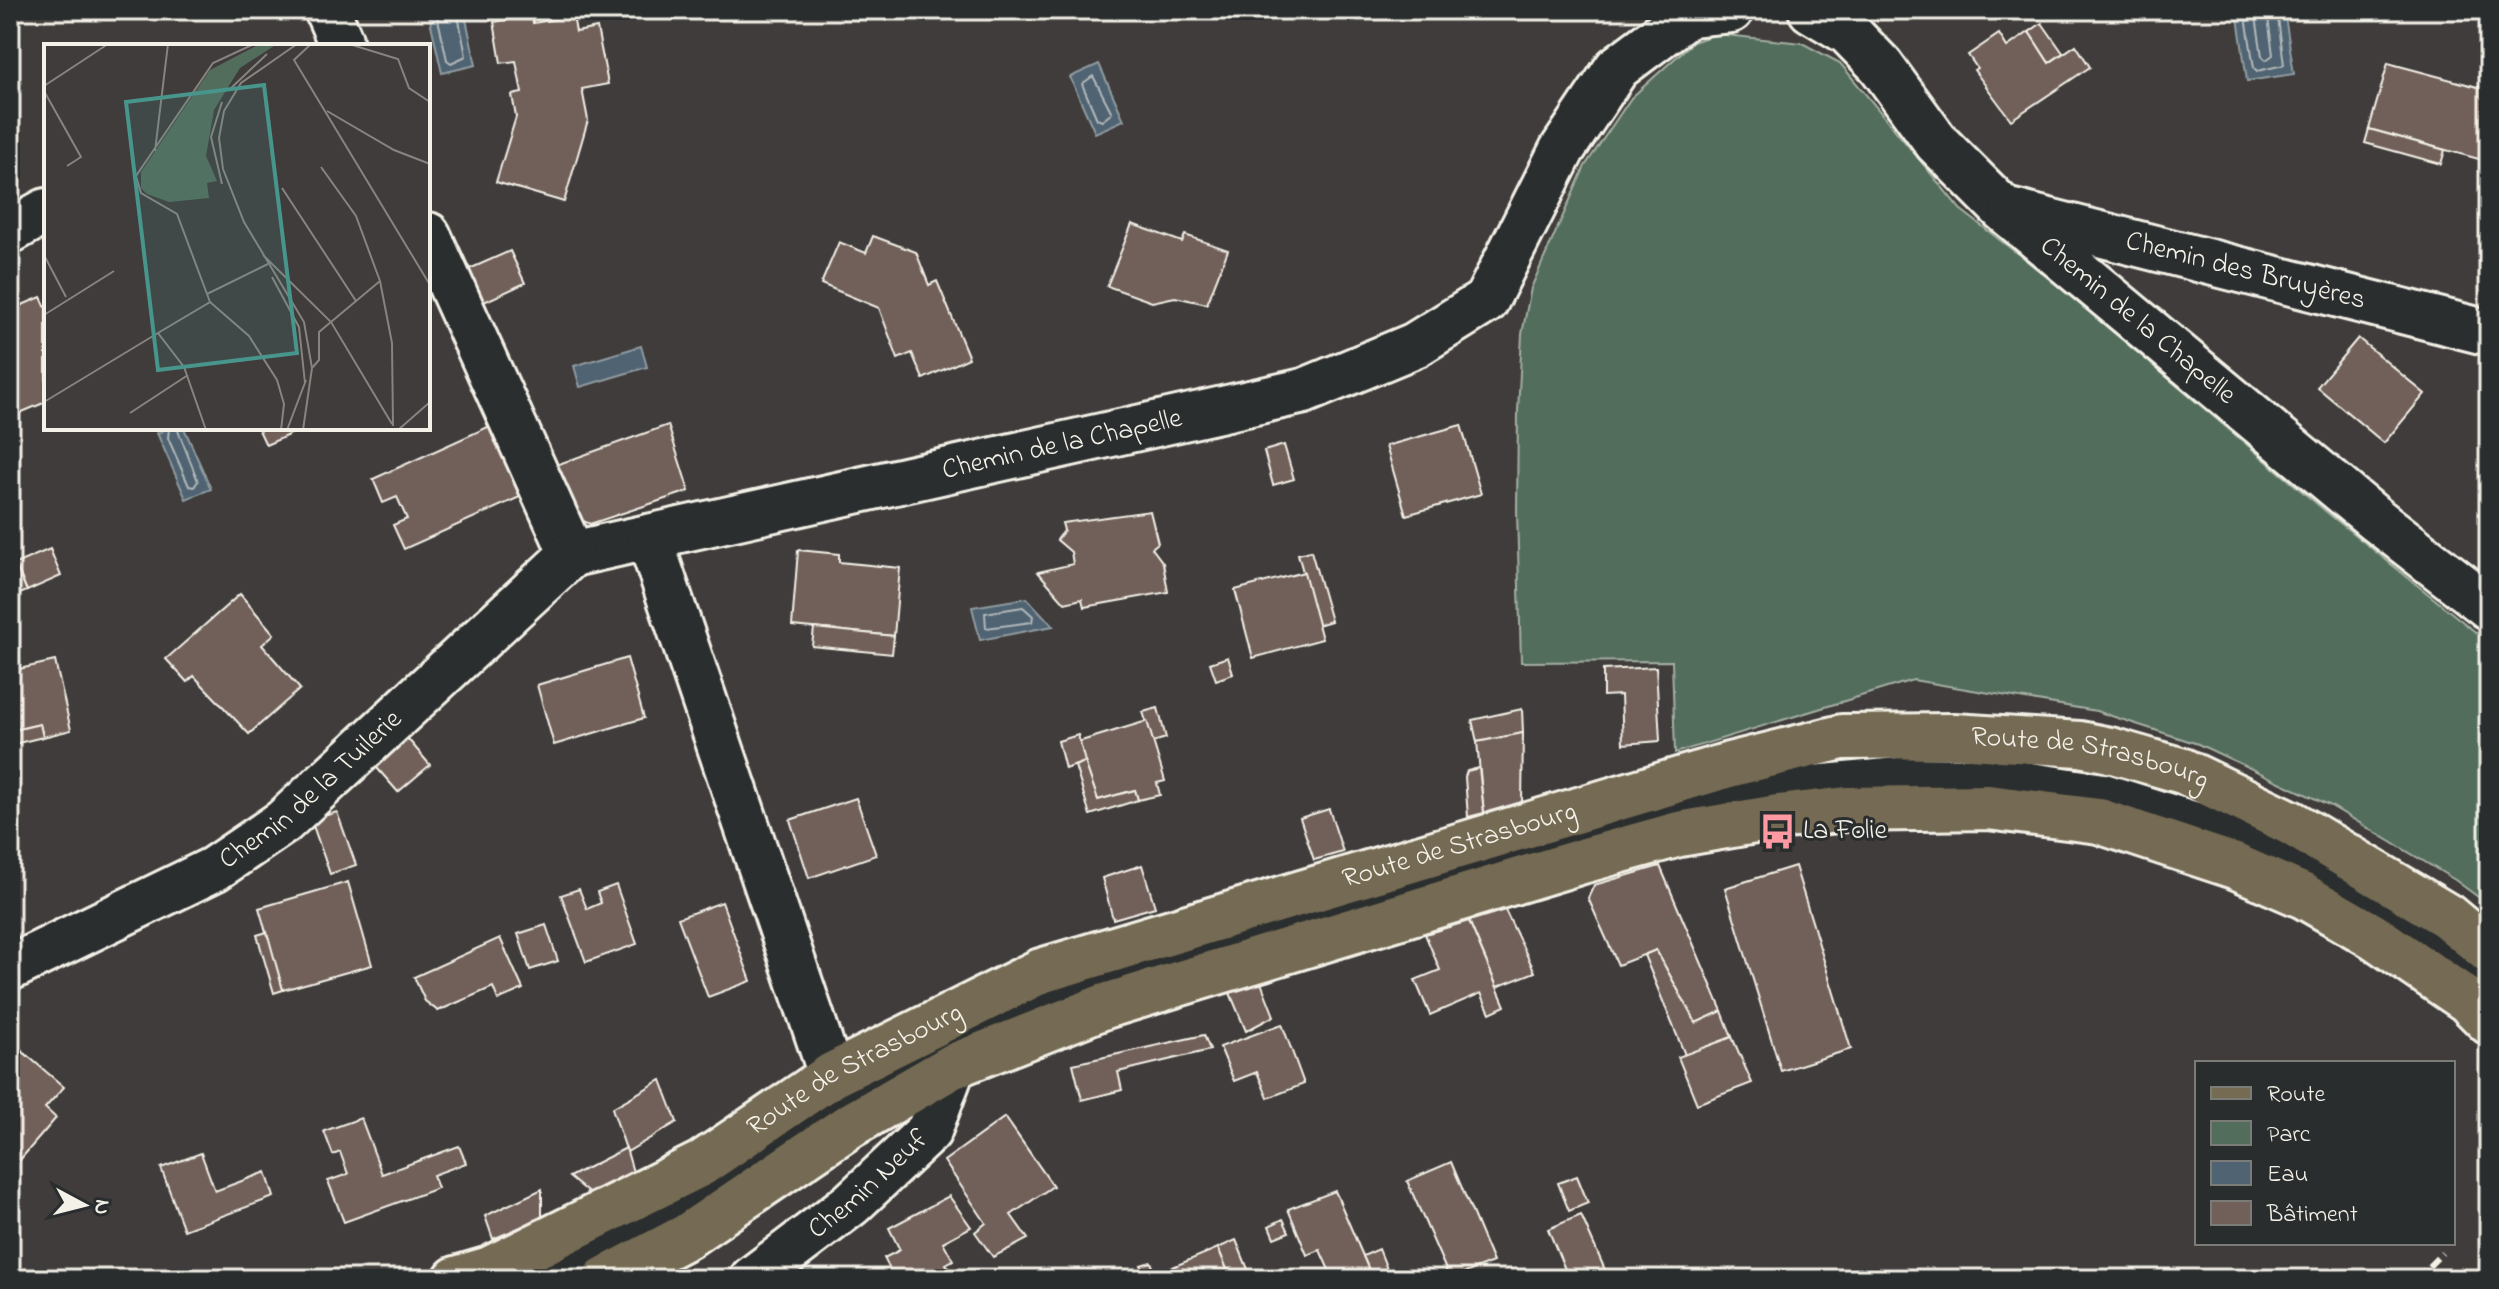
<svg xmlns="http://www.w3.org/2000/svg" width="2499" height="1289" font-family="'Indie Flower',sans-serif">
<rect width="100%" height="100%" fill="#3f3c3b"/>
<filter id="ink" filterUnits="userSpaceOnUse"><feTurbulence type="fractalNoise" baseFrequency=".0125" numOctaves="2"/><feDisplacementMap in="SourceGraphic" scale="16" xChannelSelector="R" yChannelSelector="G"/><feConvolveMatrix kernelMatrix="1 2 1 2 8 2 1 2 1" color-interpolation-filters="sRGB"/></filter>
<g filter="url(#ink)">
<!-- green -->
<path fill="#536d5c" stroke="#a4afa2" stroke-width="2" d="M1716 34 1802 43 1840 63 1960 209 2054 282 2329 514 2489 643V905L2455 880 2331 806 2198 744 2096 711 1913 680 1675 753 1672 661 1521 662 1517 511 1518 411 1522 334 1531 288 1585 166 1631 98 1693 42Z"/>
<!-- water -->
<g fill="#4f6372" stroke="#919ca1" stroke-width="2">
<path d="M464 10 476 65 442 73 428 11Z"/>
<path d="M2237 10H2284L2294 74 2247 81Z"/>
<path d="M1099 64 1124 120 1095 133 1070 77Z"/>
<path d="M641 346 647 367 580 387 574 366Z"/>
<path d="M169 428H184L211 489 186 499 157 433Z"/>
<path d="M1027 598 1053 626 980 640 972 607Z"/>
</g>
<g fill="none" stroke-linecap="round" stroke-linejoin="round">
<!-- shore -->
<g stroke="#b2b8b9" stroke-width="2">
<path d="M436 10 447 60 451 63 466 56 457 10"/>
<path d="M2245 10 2254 68 2257 71 2284 65 2277 10"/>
<path d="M2255 10 2262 56 2266 60 2273 55 2267 10"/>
<path d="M1093 76 1112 113 1102 121 1097 119 1082 84Z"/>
<path d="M169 428 168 438 189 486 194 487 198 481 177 428"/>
<path d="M1023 607 1033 616 1032 622 986 628 985 613Z"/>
</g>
</g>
<!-- building -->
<g fill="#71605a" stroke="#f4f1e8" stroke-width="2">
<path d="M532 15 533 23 573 16 576 32 597 28 608 84 582 89 588 120 564 202 496 182 516 117 512 95 522 93 516 61 501 63 494 22Z"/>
<path d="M2042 23 2063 53 2049 63 2029 32Z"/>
<path d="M2029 32 2049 63 2076 45 2090 67 2011 120 1974 70 1977 68 1968 55 1999 34 2007 47Z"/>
<path d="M2388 63 2489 90 2486 161 2369 129Z"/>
<path d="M2369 129 2445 150 2441 164 2365 143Z"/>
<path d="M1132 224 1182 242 1185 235 1228 250 1207 304 1175 297 1152 302 1107 286Z"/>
<path d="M873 236 916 252 929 285 937 281 969 358 923 379 912 353 898 359 879 308 821 284 839 242 866 253Z"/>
<path d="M510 251 525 283 482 303 467 270Z"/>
<path d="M41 297 46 308V402L15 415 10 405V310Z"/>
<path d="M2358 338 2425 394 2384 443 2317 387Z"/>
<path d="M668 425 689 491 590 524 576 518 553 466Z"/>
<path d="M1461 425 1481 494 1406 515 1386 446Z"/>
<path d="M490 426 522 496 404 549 393 525 407 519 397 497 383 503 373 479Z"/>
<path d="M258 428H304L266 445Z"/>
<path d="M1284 445 1294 479 1273 485 1264 451Z"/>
<path d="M1150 511 1158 543 1152 548 1163 563 1168 592 1084 607 1082 599 1065 603 1038 572 1073 564 1071 552 1057 540 1064 530 1062 523Z"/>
<path d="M50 549 61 576 27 591 15 564Z"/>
<path d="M798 550 839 554V562L900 568 894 636 792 626Z"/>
<path d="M1311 551 1331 621 1318 625 1298 554Z"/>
<path d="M10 553 27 591 10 598Z"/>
<path d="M1304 572 1322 639 1253 658 1235 590Z"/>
<path d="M240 594 274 634 262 645 300 689 249 734 194 676 187 682 166 659Z"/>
<path d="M814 628 894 636 892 654 812 646Z"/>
<path d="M1228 657 1233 674 1216 680 1210 663Z"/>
<path d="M627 658 644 718 554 745 537 685Z"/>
<path d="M55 661 71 730 43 737 40 724 10 731V671Z"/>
<path d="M1656 667 1660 741 1623 744 1621 695 1603 696V670Z"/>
<path d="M1158 708 1166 738 1153 742 1143 712Z"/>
<path d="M1522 709 1523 733 1477 742 1472 720Z"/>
<path d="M1147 721 1165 781 1157 783 1160 795 1138 800 1135 790 1098 800 1078 742Z"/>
<path d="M40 724 43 737 10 745V731Z"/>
<path d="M402 732 430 765 398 792 370 760Z"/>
<path d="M1523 733 1522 802 1484 813 1477 742Z"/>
<path d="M1078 735 1085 762 1065 769 1058 741Z"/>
<path d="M1085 762 1098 800 1135 790 1138 800 1090 815 1075 766Z"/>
<path d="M1479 768 1484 813 1468 817 1465 777 1467 771Z"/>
<path d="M856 798 876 855 809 878 790 820Z"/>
<path d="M1329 809 1343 852 1314 860 1300 818Z"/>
<path d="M337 812 356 865 330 874 311 820Z"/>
<path d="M1142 865 1155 907 1113 919 1102 878Z"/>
<path d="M1660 866 1722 1011 1696 1023 1656 950 1618 965 1588 898 1594 885Z"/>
<path d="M1795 866 1851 1049 1781 1071 1725 888Z"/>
<path d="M348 882 372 965 283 990 259 908Z"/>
<path d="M616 885 637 944 586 962 561 895 579 889 587 909 601 903 597 892Z"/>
<path d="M722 902 751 981 708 997 678 918Z"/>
<path d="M1505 910 1535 972 1497 987 1469 921Z"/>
<path d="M1469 921 1505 1006 1490 1013 1481 993 1430 1015 1415 980 1440 970 1425 934Z"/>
<path d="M546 925 558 961 530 970 518 934Z"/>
<path d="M267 932 283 990 274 993 257 935Z"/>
<path d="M500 938 523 989 498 1000 493 987 438 1011 425 1001 414 977Z"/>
<path d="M1656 950 1696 1023 1722 1011 1732 1037 1685 1055 1644 955Z"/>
<path d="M1260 980 1274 1016 1246 1031 1230 993Z"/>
<path d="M1282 1024 1304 1084 1268 1098 1257 1072 1234 1081 1220 1047Z"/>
<path d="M1204 1035 1210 1050 1118 1072 1122 1090 1082 1100 1073 1064Z"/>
<path d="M1732 1037 1752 1083 1697 1104 1678 1057Z"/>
<path d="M22 1051 64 1087 45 1108 56 1118 19 1161 10 1152V1065Z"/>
<path d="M661 1080 677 1122 627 1152 612 1108Z"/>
<path d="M1005 1117 1053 1186 1011 1215 1028 1239 993 1257 975 1232 986 1223 944 1161Z"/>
<path d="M361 1118 382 1174 459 1146 466 1163 433 1175 438 1188 344 1222 328 1181 348 1174 340 1152 333 1155 324 1131Z"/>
<path d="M626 1148 633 1172 591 1195 569 1177Z"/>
<path d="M201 1153 215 1191 266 1172 274 1197 184 1230 161 1168Z"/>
<path d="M1451 1162 1493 1262 1450 1279 1407 1181Z"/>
<path d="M1577 1176 1588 1203 1569 1211 1558 1183Z"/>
<path d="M542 1189V1218L493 1239 485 1216Z"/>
<path d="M1335 1191 1363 1256 1373 1279H1333L1320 1250 1307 1255 1288 1209Z"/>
<path d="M949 1196 971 1227 943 1242 953 1260 946 1264 952 1273 941 1279H895L884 1258 900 1250 889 1228Z"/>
<path d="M1581 1215 1609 1279H1569L1548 1229Z"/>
<path d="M1283 1219 1289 1232 1274 1238 1269 1226Z"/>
<path d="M1236 1240 1252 1279H1231L1218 1248Z"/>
<path d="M1218 1248 1231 1279H1147L1141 1265 1151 1262 1156 1274Z"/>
<path d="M1379 1249 1391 1279H1373L1363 1256Z"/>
</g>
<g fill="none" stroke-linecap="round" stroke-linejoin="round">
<defs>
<g id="minor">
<path d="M327 10 340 40"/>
<path id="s1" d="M1811 10 1848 32 1881 66 1937 143 2003 209 2378 521 2489 607"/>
<path id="s2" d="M2013 212 2489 333"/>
<path d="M10 231 46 211"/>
<path id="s3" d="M428 235 572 554 1304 391 1415 345 1486 301 1562 150 1617 68 1689 14 1731 10"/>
<path d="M649 537 843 1110"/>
<path id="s4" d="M10 968 214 869 283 822 572 554"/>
<path d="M528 1279 588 1259 742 1169 943 1043 1056 992 1675 808 1804 789 1899 780 2003 781 2103 796 2278 851 2430 936 2489 988"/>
<path id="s5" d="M752 1279 851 1204 929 1131 953 1066"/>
</g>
<g id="major">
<path id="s6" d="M456 1279 490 1269 701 1164 832 1075 1041 971 1729 765 1842 737 1954 736 2080 744 2110 750 2183 771 2291 823 2447 916 2489 951"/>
<path d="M605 1279 687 1236 849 1126 953 1066 1105 1006 1582 861 1679 834 1778 817 1847 809 1988 807 2099 821 2235 866 2304 896 2375 937 2467 1000 2489 1022"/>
</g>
</defs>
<!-- minor casing -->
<use href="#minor" stroke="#f4f1e8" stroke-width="50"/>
<!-- major casing -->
<use href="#major" stroke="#f4f1e8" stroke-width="50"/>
<!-- minor -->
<use href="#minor" stroke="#2a2d2e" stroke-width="44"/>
<!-- major -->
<use href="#major" stroke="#746b52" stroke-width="44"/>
<!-- rail -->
<path stroke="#f4f1e8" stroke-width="6" stroke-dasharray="12 6" stroke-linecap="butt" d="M2416 1279 2442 1253"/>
</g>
</g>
<!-- icons -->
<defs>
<symbol id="bus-bare" viewBox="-9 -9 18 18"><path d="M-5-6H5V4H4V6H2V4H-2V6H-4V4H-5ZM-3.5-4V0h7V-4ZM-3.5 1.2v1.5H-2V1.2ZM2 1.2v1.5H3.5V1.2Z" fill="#ff9aa2" stroke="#2a2d2e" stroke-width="2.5" paint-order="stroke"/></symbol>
</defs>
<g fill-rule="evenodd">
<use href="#bus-bare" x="1752" y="806" width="51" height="51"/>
</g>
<g text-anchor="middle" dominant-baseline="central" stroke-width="6" stroke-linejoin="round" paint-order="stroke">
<!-- street labels -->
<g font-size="28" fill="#f4f1e8" stroke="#2a2d2e">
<text stroke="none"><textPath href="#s2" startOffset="240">Chemin des Bruyères</textPath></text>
<text stroke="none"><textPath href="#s1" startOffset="454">Chemin de la Chapelle</textPath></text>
<text stroke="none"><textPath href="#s3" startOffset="852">Chemin de la Chapelle</textPath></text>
<text stroke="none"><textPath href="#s6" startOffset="1748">Route de Strasbourg</textPath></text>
<text stroke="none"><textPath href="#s4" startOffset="352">Chemin de la Tuilerie</textPath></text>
<text stroke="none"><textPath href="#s6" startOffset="1100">Route de Strasbourg</textPath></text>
<text stroke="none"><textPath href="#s6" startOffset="452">Route de Strasbourg</textPath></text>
<text stroke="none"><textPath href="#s5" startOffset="150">Chemin Neuf</textPath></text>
</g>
<!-- poi labels -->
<g font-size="28" fill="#f4f1e8" stroke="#2a2d2e" text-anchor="start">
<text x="1803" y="831">La Folie</text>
</g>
</g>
<!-- overview -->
<g transform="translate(44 44)">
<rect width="386" height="386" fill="#3f3c3b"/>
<path d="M216 0H233L196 24 170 66 162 112 173 137 163 139 165 154 125 158 103 150 97 144V128L166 26Z" fill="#536d5c"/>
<path fill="none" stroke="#878480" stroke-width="2" d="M253 0 197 39 180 67 175 94 179 125 200 178 260 278 268 324 259 386M267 0 250 16 386 241M305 0 354 15 365 44 386 58M0 42 64 0M185 46 223 10M0 47 37 113 23 122M178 58 167 93 178 140M283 67 350 106 386 120M111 107 124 0M277 123 312 172 336 237 348 299 349 382M238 144 312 257M0 211 22 253M219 211 287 278 348 380M228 233 255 283 261 339M163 250 224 220M166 258 205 292 233 336 240 360 237 386M0 271 70 227M268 324 275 316V288L336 237M0 358 114 289M86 369 144 331M162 386 140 323 114 289 166 258 133 170 97 149 92 132 169 19 210 0M243 386 262 336M354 386 386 358"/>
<path fill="#48958c" fill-opacity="0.15" stroke="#48958c" stroke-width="4" d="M220 41 253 309 114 326 82 58Z"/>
<rect width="386" height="386" fill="none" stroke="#f4f1e8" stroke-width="4"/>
</g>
<!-- margin -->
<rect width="2499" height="1289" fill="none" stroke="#2a2d2e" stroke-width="40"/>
<rect x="20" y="20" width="2459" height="1249" fill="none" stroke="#f4f1e8" stroke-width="3" filter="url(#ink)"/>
<!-- legend -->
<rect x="2195" y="1061" width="260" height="184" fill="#2a2d2e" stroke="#7b7b78" stroke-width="2"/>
<rect x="2211" y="1087" width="40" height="12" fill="#746b52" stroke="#7b7b78" stroke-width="2"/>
<text x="2267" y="1101" font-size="24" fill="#f4f1e8">Route</text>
<rect x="2211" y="1121" width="40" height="24" fill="#536d5c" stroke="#7b7b78" stroke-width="2"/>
<text x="2267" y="1141" font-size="24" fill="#f4f1e8">Parc</text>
<rect x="2211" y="1161" width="40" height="24" fill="#4f6372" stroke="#7b7b78" stroke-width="2"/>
<text x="2267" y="1181" font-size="24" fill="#f4f1e8">Eau</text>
<rect x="2211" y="1201" width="40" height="24" fill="#71605a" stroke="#7b7b78" stroke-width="2"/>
<text x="2267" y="1221" font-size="24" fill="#f4f1e8">Bâtiment</text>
<!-- north arrow -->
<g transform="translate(84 1205) rotate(97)" stroke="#2a2d2e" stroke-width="6" paint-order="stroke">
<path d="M0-6L14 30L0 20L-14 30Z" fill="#f4f1e8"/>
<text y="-12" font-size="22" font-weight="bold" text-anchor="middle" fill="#f4f1e8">N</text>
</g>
</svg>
